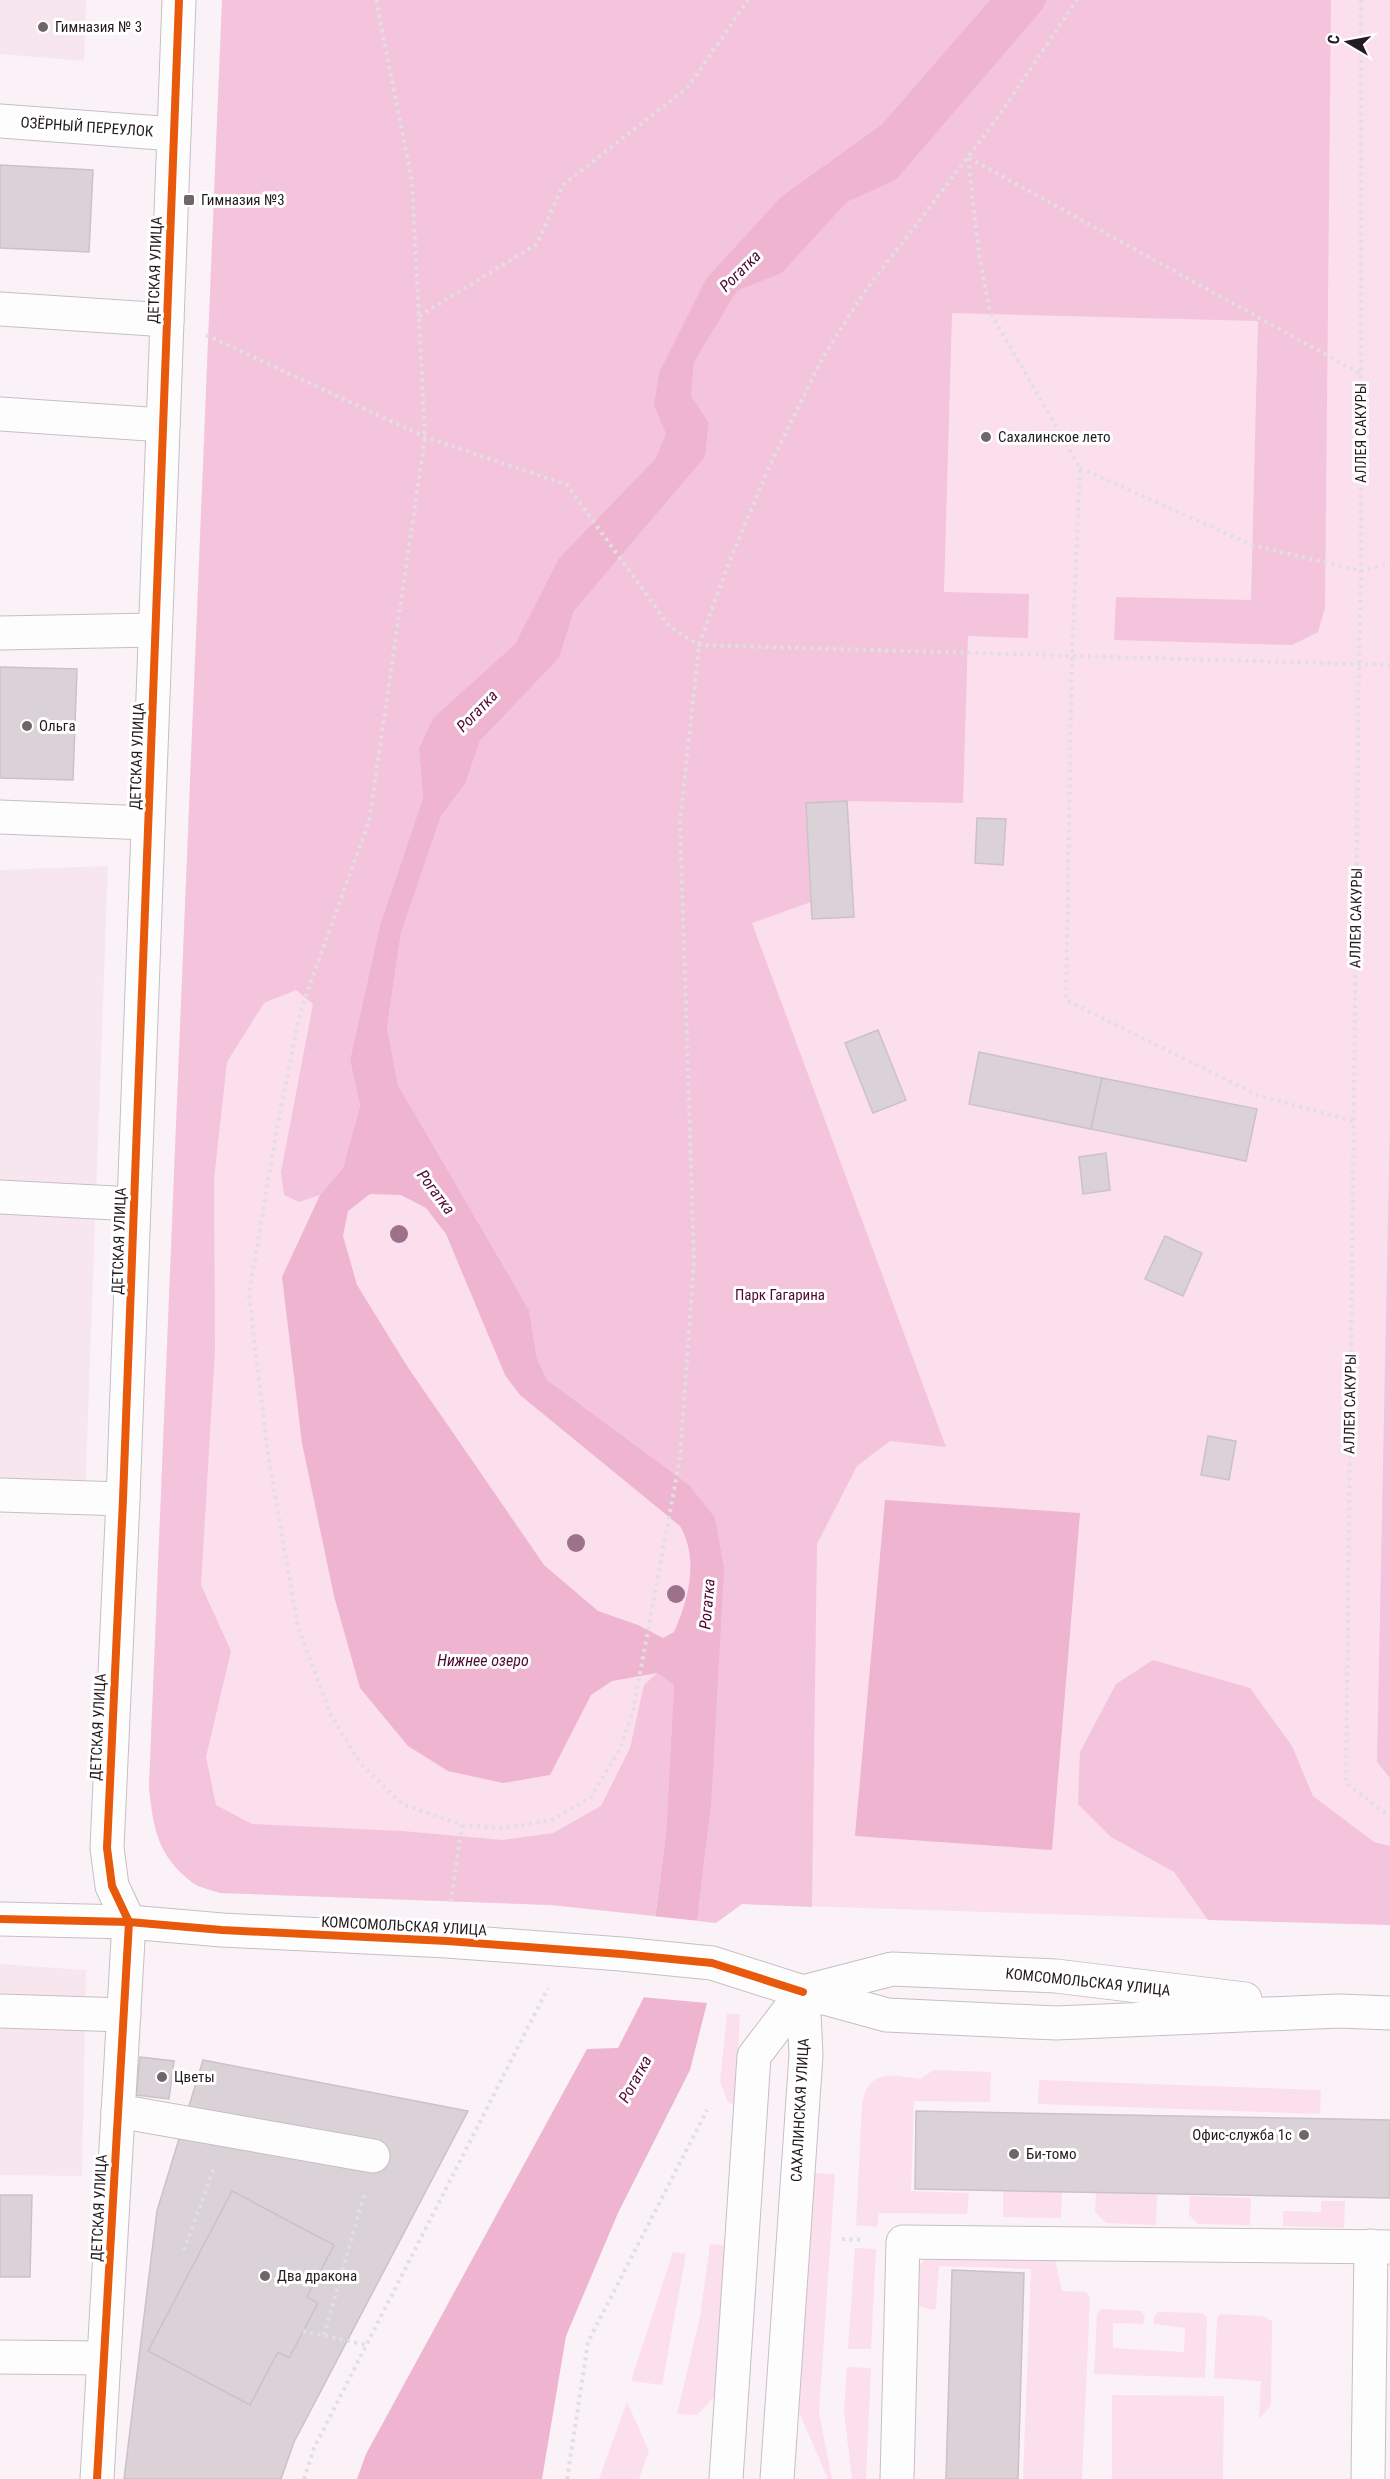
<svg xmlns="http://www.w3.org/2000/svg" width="1390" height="2479" font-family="'Roboto Condensed',sans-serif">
<rect width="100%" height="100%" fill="#faf2f6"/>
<!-- built -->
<g fill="#f8e6ee">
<path d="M0 0H86L84 61 0 54Z"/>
<path d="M108 866 85 1498 0 1500V870Z"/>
<path d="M0 1964 86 1970 82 2176 0 2175Z"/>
</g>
<!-- green -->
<g fill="#fcdfec">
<path d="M222 0H1390V1925L742 1904 716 1923 551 1905 220 1893C212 1890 200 1888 193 1883 158 1857 153 1828 149 1787Z"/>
<path d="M727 2014H740L735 2106 728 2102 720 2082Z"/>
<path d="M933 2070 991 2072 990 2102 914 2101 911 2191 969 2193 967 2214 879 2213 877 2227 856 2225 862 2104C869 2067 892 2076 921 2079Z"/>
<path d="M1039 2080 1321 2090 1320 2114 1038 2104Z"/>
<path d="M813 2173 835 2174 819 2412 832 2479H828L799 2412Z"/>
<path d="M1003 2189 1062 2191 1061 2218 1003 2217Z"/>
<path d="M1096 2193 1157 2194 1156 2225 1106 2223 1095 2212Z"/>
<path d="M1190 2196 1251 2198 1250 2225 1198 2224 1189 2215Z"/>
<path d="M1321 2201H1345L1344 2228 1283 2226V2211L1321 2212Z"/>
<path d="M710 2244 725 2245 717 2394 697 2415 677 2414 700 2317Z"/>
<path d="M855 2248 876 2249 871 2349H848Z"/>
<path d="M673 2252 686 2254 662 2385 631 2381Z"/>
<path d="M928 2256 1055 2260 1062 2291 1086 2292 1090 2298 1082 2479H1023L1031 2269 939 2266 936 2309 933 2310 916 2305 915 2270Z"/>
<path d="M1101 2309 1141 2311 1145 2316 1143 2324 1113 2323V2348L1184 2352 1185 2328 1154 2324V2317L1158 2312 1203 2313 1207 2318 1205 2378 1094 2374 1097 2314Z"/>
<path d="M1220 2314 1263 2316 1272 2321 1271 2405 1259 2419 1261 2381 1214 2378 1217 2319Z"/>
<path d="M847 2367 871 2368 866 2479H852L844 2413Z"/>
<path d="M1112 2395 1224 2396 1223 2479H1112Z"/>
<path d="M627 2402 649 2451 639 2479H599Z"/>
</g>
<!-- forest -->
<g fill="#f4c4dc">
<path d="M222 0H990L881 125 782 196 654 406 666 434 655 459 559 558 515 644 433 718 419 748 423 798 380 925 350 1060 360 1106 343 1168 320 1195 299 1202 284 1195 281 1172 313 1004 296 990 264 1003 227 1062 214 1179 215 1350 201 1585 231 1651 206 1757 216 1805 252 1824 402 1831 503 1840 553 1833 601 1806 630 1748 644 1685 657 1673 674 1685 666 1834 655 1916 551 1905 220 1893C212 1890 200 1888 193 1883 158 1857 153 1828 149 1787Z"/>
<path d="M1047 0H1331L1325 608 1318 632 1292 645 1114 640 1116 597 1251 600 1258 321 952 313 944 592 1029 594 1028 638 968 636 963 803 847 801 806 803 811 902 752 923 946 1447 890 1441 857 1466 817 1544 812 1907 742 1904 716 1923 697 1921 711 1806 688 1485 547 1380 537 1359 529 1310 398 1085 387 1027 401 933 441 816 465 784 480 741 559 658 574 611 705 457 709 423 691 395 694 361 737 291 782 273 847 202 896 180 1042 10Z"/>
<path d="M1390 1119V1778L1377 1762Z"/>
<path d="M1153 1660 1250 1688 1292 1746 1313 1796 1374 1842 1390 1846V1925L1208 1920 1174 1872 1111 1837 1078 1804 1080 1752 1116 1684Z"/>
</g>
<!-- water -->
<g fill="#eeb4d0" fill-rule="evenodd">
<path d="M990 0H1047L1042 10 896 180 847 202 782 273 737 291 694 362 691 395 709 423 705 457 574 611 559 658 480 741 465 784 441 816 401 933 387 1027 398 1085 529 1310 537 1359 547 1380 689 1485 715 1518 724 1569 711 1806 697 1921 707 2003 690 2070 618 2213 566 2336 542 2479H357L366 2454 587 2049 618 2048 645 1995 666 1834 674 1685 657 1673 612 1681 591 1695 550 1775 503 1783 448 1771 408 1746 360 1688 334 1596 302 1443 282 1277 320 1195 343 1168 360 1106 350 1060 380 925 423 798 419 748 433 718 515 644 559 558 655 459 666 434 654 406 659 373 706 279 782 196 881 125ZM370 1194 401 1195 426 1208 446 1234 505 1375 520 1395 680 1526C699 1559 689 1599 674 1632L663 1638 638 1625 598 1611 544 1565 407 1366 357 1285 343 1236 348 1211Z"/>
<path d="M885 1500 1080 1513 1052 1850 855 1836Z"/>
</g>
<!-- pier -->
<path fill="#faf2f6" d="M652 1916 700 1921 709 1989 707 2003 641 1997Z"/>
<!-- building -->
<g fill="#dad2d6" stroke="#cac2c6" stroke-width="1.5">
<path d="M0 165 93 170 89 252 0 248Z"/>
<path d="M0 667 77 669 73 780 0 778Z"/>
<path d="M847 801 854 917 812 919 806 803Z"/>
<path d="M977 818 1006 819 1003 865 975 863Z"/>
<path d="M878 1030 906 1100 873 1113 845 1043Z"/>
<path d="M979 1052 1102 1078 1091 1129 969 1104Z"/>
<path d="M1102 1078 1257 1109 1246 1161 1091 1129Z"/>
<path d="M1106 1153 1110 1190 1083 1194 1079 1157Z"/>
<path d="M1165 1236 1202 1253 1183 1296 1145 1279Z"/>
<path d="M1208 1436 1236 1441 1229 1480 1201 1475Z"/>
<path d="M140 2057 174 2061 169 2099 136 2095Z"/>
<path d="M203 2060 468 2111 294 2442 281 2479H124L157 2211Z"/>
<path d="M916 2111 1390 2120V2198L915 2189Z"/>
<path d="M232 2191 334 2245 307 2297 318 2303 289 2358 278 2352 250 2405 148 2351Z"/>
<path d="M0 2195H32L30 2277H0Z"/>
<path d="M952 2270 1024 2273 1018 2479H946Z"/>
</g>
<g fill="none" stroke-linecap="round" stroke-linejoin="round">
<defs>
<g id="minor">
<path d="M0 121 174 134"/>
<path d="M0 309 167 320"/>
<path d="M0 414 163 425"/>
<path d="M0 633 155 630"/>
<path d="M0 817 148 823"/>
<path d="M0 1197 134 1204"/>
<path d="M0 1495 123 1499"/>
<path d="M0 1919 129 1922 222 1930 447 1941 621 1954 712 1963 803 1992"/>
<path d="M0 2011 124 2015"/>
<path d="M118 2111 373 2156"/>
<path d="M0 2357 104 2358"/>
<path d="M97 2479 129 1922 112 1886 107 1848 123 1499 179 0"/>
<path d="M897 2479 903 2242 1390 2247"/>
<path d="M1368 2479 1371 2246"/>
</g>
<g id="major">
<path d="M803 1992 887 2015 1056 2023 1339 2011 1390 2013"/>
<path d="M803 1992 892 1969 1056 1976 1245 1999"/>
<path d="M726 2479 754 2056 803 1992"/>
<path d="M777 2479 806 2055 803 1992"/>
</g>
</defs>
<!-- minor casing -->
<use href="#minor" stroke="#c6bfc2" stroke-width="35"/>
<!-- major casing -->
<use href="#major" stroke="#c6bfc2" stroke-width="35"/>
<!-- path -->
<g stroke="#e1dfe0" stroke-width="4" stroke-dasharray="3 4.5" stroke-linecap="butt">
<path d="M376 0 412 181 425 437 369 821 300 1012 276 1134 249 1295 268 1455 298 1627 332 1717 361 1764 402 1804 462 1825 504 1828 552 1820 591 1797 620 1749 633 1711 680 1458 694 1261 680 822 699 645 726 570 769 467 823 357 863 294 991 127 1077 0"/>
<path d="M1361 0V571L1359 664 1346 1783 1385 1813 1390 1814"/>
<path d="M968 158 979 254 990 312 1080 468 1072 656 1066 1000 1257 1095 1353 1121"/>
<path d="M969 158 1361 374"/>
<path d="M419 316 537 244 563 185 688 87 748 0"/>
<path d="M206 335 425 437 567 485 670 627 699 645 1390 665"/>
<path d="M1080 468 1252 545 1361 571 1390 563"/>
<path d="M451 1902 462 1825"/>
<path d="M842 2239 863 2240"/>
<path d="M184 2250 214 2168"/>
<path d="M303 2331 367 2345"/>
<path d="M324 2335 364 2195"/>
<path d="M304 2479 314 2448 548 1988"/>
<path d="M567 2479 588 2342 707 2110"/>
</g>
<!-- minor -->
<use href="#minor" stroke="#fefdfe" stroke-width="33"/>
<!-- major -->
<use href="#major" stroke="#fefdfe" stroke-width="33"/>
<defs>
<g id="cycleway">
<path d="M0 1919 129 1922 222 1930 447 1941 621 1954 712 1963 803 1992"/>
<path d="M97 2479 129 1922 112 1886 107 1848 123 1499 179 0"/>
</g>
</defs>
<!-- cycleway casing -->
<use href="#cycleway" stroke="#fff" stroke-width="11"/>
<!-- cycleway -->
<use href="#cycleway" stroke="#e8590c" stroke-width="8"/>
</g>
<!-- trees -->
<g fill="#9c728b">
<circle cx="399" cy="1234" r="9"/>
<circle cx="576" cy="1543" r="9"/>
<circle cx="676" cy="1594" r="9"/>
</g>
<!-- markers -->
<g fill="#6f666a" stroke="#fff" stroke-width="2">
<circle cx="43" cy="27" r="6"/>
<rect x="183" y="194" width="12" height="12" rx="3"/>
<circle cx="986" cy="437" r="6"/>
<circle cx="27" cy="726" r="6"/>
<circle cx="162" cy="2077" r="6"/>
<circle cx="1304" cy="2135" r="6"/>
<circle cx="1014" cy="2154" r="6"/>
<circle cx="265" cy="2276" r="6"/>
</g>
<g text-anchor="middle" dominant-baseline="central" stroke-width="6" stroke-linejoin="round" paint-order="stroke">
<!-- poi labels -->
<g font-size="15" fill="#241b1f" stroke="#fff" text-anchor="start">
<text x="55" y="27">Гимназия № 3</text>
<text x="201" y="200">Гимназия №3</text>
<text x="998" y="437">Сахалинское лето</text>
<text x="39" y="726">Ольга</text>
<text x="174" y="2077">Цветы</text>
<text x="1292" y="2135" text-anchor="end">Офис-служба 1с</text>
<text x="1026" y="2154">Би-томо</text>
<text x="277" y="2276">Два дракона</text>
</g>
<!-- street labels -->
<g font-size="15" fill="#241b1f" stroke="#fff">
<text transform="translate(87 127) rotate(4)">ОЗЁРНЫЙ ПЕРЕУЛОК</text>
<text transform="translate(155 270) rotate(-88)">ДЕТСКАЯ УЛИЦА</text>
<text transform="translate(1361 433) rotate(-90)">АЛЛЕЯ САКУРЫ</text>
<text transform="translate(137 756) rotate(-88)">ДЕТСКАЯ УЛИЦА</text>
<text transform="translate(1356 918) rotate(-89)">АЛЛЕЯ САКУРЫ</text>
<text transform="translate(119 1241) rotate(-88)">ДЕТСКАЯ УЛИЦА</text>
<text transform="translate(1350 1404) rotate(-89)">АЛЛЕЯ САКУРЫ</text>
<text transform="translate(98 1727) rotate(-87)">ДЕТСКАЯ УЛИЦА</text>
<text transform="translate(404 1926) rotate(3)">КОМСОМОЛЬСКАЯ УЛИЦА</text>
<text transform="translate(1088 1982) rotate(6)">КОМСОМОЛЬСКАЯ УЛИЦА</text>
<text transform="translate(800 2110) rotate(-87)">САХАЛИНСКАЯ УЛИЦА</text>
<text transform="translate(99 2208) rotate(-87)">ДЕТСКАЯ УЛИЦА</text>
</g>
<!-- park labels -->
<g font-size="15" fill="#500934" stroke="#fff">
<text x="780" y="1295">Парк Гагарина</text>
</g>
<!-- water labels -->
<g font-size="16" font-style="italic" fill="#500934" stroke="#fff">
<text transform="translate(740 271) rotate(-45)">Рогатка</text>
<text transform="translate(477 711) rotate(-46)">Рогатка</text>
<text transform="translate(436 1192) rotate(53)">Рогатка</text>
<text transform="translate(707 1604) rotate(-85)">Рогатка</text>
<text x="483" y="1660">Нижнее озеро</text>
<text transform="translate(635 2079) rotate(-61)">Рогатка</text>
</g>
</g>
<!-- north arrow -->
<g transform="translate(1348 42) rotate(280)" stroke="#ffffff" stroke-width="4.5" paint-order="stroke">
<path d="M0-4.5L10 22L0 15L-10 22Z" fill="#241b1f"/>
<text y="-9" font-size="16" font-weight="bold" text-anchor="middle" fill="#241b1f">С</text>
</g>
</svg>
